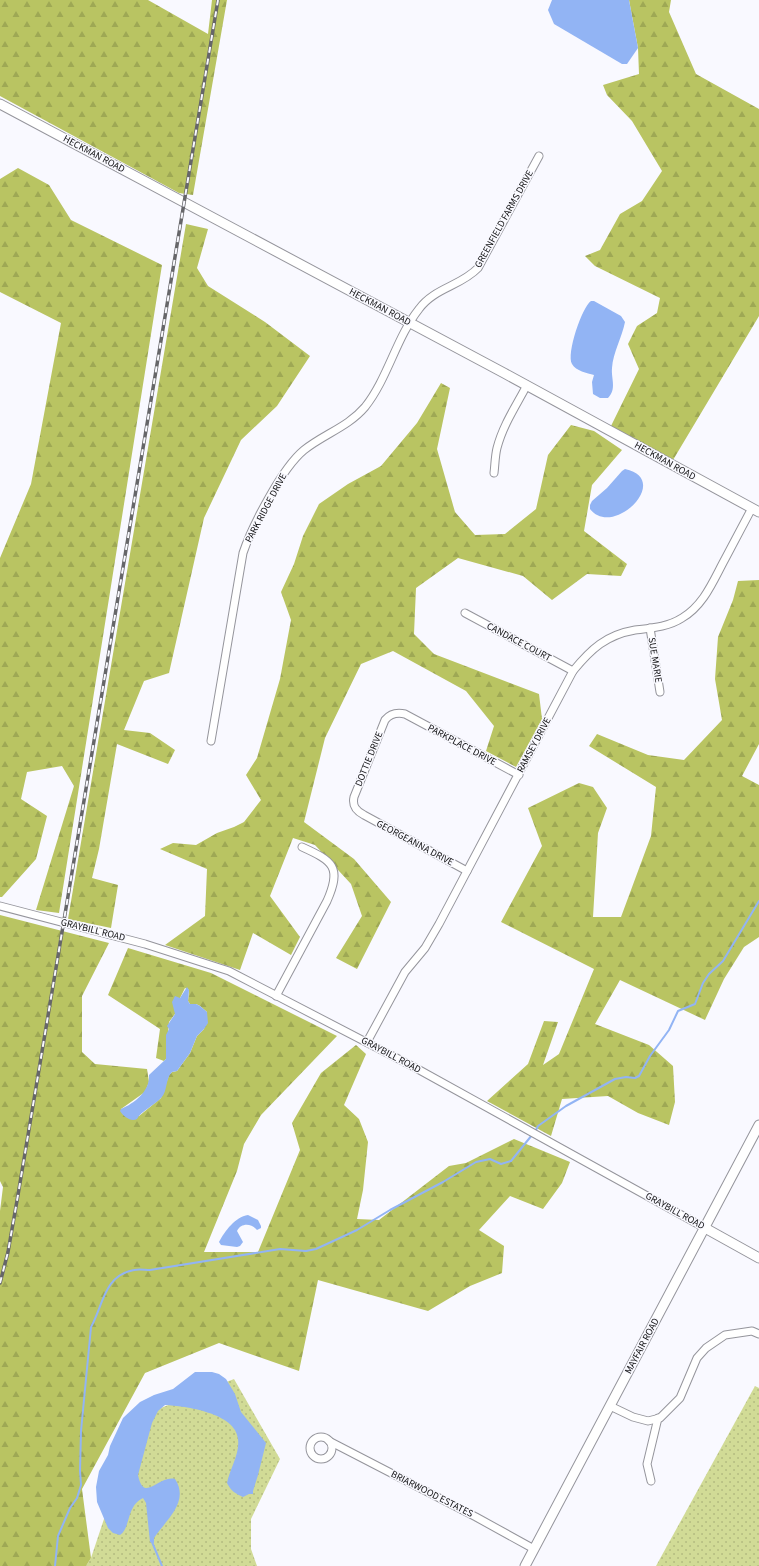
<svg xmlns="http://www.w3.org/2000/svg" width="759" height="1566" font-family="'Source Sans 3',sans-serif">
<defs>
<pattern id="grass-dots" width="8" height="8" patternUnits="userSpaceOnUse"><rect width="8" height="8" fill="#d1db96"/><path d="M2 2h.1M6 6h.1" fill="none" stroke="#b3bb80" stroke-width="1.8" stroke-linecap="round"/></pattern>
<pattern id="forest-firs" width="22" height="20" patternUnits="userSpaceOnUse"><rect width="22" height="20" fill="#b9c462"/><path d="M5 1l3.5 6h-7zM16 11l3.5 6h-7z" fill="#9ea854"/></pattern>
</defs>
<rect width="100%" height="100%" fill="#f9f9ff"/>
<!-- grass -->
<g fill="url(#grass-dots)">
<path d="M234 1379 280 1459 251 1519V1549L257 1566H86L91 1558 138 1417Z"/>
<path d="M755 1386 759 1388V1566H656Z"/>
</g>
<!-- forest -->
<g fill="url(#forest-firs)">
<path d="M0 0H148L208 34 212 0H227L193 195 179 193 0 96Z"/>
<path d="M629 0H671L669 12 696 74 759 109V316L673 460 611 426 639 369 628 344 637 326 657 313 660 298 595 266 585 256 600 250 620 214 642 201 662 171 632 121 607 95 603 85 639 74 638 48Z"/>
<path d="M18 168 49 185 71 220 162 265 59 913 36 910 74 786 62 766 27 772 21 799 47 816 36 859 2 897H0V558L31 484 61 323 0 292V179Z"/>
<path d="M186 224 208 229 197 268 208 286 265 322 310 356 277 406 241 440 204 518 169 673 144 681 124 730 150 733 175 750 168 764 117 744 99 849 92 878 118 885 111 928 68 919Z"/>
<path d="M441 383 450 388 437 449 455 512 475 535 505 534 536 509 548 455 571 425 594 431 622 450 592 485 584 531 627 564 621 576 587 574 552 600 523 576 458 558 416 588 414 634 434 654 539 694 542 719 516 767 486 751 494 726 466 691 393 651 361 664 325 738 304 822 354 859 391 902 357 969 336 958 362 916 351 884 315 845 293 838 270 896 300 937 291 955 253 933 240 970 165 945 205 916 207 869 160 849 173 843 196 845 217 833 234 827 244 822 261 800 246 775 257 758 280 679 291 620 281 592 294 564 303 536 319 504 348 484 381 466 417 423Z"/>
<path d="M759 580V744L742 776 759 785V937L744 947 724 979 705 1020 620 980 595 1024 649 1045 673 1066 675 1102 669 1125 638 1113 608 1096 562 1099 551 1136 487 1101 528 1064 544 1021 558 1022 543 1065 559 1054 594 969 501 922 542 846 528 808 579 783 593 787 607 808 598 833 593 917H621L651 836 656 787 589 746 597 734 648 755 684 760 722 720 715 679 718 637 733 600 738 581Z"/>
<path d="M0 915 109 943 82 996V1052L95 1064 147 1069 149 1082 145 1092 121 1109 139 1116 161 1098 169 1075 172 1072 177 1071 190 1053 197 1036 204 1029 207 1012 200 1006 196 1004H190L188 1001 189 990 185 988 180 998 175 1014 169 1022 166 1059 164 1061 156 1058 160 1029 108 995 128 948 211 973 337 1036 261 1115 244 1144 237 1171 204 1252H258L300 1150 292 1123 321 1073 356 1045 366 1054 344 1105 359 1119 368 1142 363 1190 357 1219 379 1220 449 1166 466 1163 514 1139 570 1162 562 1183 543 1209 510 1196 479 1230 504 1246 502 1273 470 1286 428 1311 318 1280 299 1371 219 1343 145 1373 82 1489 91 1558 86 1566H0V1211L3 1187 0 1181Z"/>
</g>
<!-- water -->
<g fill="#92b4f4">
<path d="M552 0H629L638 48 627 64H622L554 24 548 10Z"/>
<path d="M591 301H594L621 316 625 322C622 337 613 353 612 368 611 379 617 389 608 398H600L593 394 592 382 594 375C587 373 576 371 572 364 566 354 582 307 591 301Z"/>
<path d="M625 469C673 479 613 539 590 509V505L592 501 607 488 622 471Z"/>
<path d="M187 987 189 990 188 1001 190 1004H196L200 1006 207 1012 208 1023 204 1029 197 1036 190 1053 177 1071 172 1072C165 1079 168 1091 161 1098 155 1105 141 1111 137 1119 131 1122 124 1117 120 1111L121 1109C135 1103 150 1091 149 1075L166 1059V1035L169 1029 167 1026 175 1014 172 1002 175 996 180 998Z"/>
<path d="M248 1215 258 1220 261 1226V1228L257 1230C251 1223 241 1223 237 1231L243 1242 240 1246 237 1247 221 1245 219 1242C225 1231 235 1217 248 1215Z"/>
<path d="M195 1372H212L219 1374 226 1379 235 1394 241 1412 266 1443 258 1475 253 1491V1494H249L243 1497C236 1494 231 1491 227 1483 230 1468 240 1454 238 1439 236 1413 185 1406 165 1405L158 1411 152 1423 138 1475C144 1504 158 1475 175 1479 190 1502 166 1520 154 1538V1543L150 1542 146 1503 143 1498C126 1506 131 1528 120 1535L113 1533 108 1528 97 1502 96 1487 99 1471 108 1455 110 1446 123 1418 140 1402 154 1395 173 1389Z"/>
</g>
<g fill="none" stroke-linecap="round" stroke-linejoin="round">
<!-- stream -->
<g stroke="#92b4f4" stroke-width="2">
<path d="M535 1132 538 1126 566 1106 615 1079 626 1077 635 1078 639 1076 650 1056 669 1030 678 1011 695 1004 703 983 709 974 723 961 759 901"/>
<path d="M152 1542 162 1566"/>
<path d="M55 1566 58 1536 70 1508 77 1498 81 1485 80 1471 81 1431 91 1327C103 1306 104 1275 134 1270 139 1269 145 1270 150 1270L280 1249 306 1251 316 1249 357 1230 390 1210 443 1182 476 1162 490 1159 501 1164 511 1161 532 1135"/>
</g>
<defs>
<g id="minor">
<path d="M494 473C495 465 495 456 497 448 503 425 516 406 527 385"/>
<path d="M465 613 573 671"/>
<path d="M650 628 660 692"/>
<path d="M211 741 243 553C252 526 282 468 304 450 324 434 348 427 365 407 388 378 396 338 419 309 434 288 461 286 478 268L539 156"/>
<path d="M467 871 364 815C356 811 352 806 354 797L385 720C390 714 396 712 405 714L519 775"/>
<path d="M0 906 145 944 229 971 414 1067 705 1228"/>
<path d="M276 996 327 901C342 867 333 861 302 847"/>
<path d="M367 1042 405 972 425 948 439 924 573 671C591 649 606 635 635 630 652 628 668 627 682 618 704 605 713 581 725 559 734 542 743 525 752 508"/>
<path d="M610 1406 633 1417 648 1421 660 1418 680 1398 697 1358 706 1348 725 1335 752 1331 759 1334"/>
<circle cx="321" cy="1448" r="11"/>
<path d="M329 1441 476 1517 534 1549"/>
<path d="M651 1481 647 1464 658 1418"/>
</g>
<g id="tertiary">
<path d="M0 104 504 373 759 512"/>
<path d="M705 1228 759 1258"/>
<path d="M525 1566 759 1125"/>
</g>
</defs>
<!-- minor casing -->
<use href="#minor" stroke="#95959c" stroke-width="9"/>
<!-- tertiary casing -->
<use href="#tertiary" stroke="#95959c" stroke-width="11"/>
<!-- minor -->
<use href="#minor" stroke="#fff" stroke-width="7"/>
<!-- tertiary -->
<use href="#tertiary" stroke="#fff" stroke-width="9"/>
<defs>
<path id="rail" d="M0 1283 8 1252 18 1195 218 0"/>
</defs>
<!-- rail casing -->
<use href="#rail" stroke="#666669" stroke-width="3.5"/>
<!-- rail -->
<use href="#rail" stroke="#f9f9ff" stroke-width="2" stroke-dasharray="6" stroke-linecap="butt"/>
</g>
<g text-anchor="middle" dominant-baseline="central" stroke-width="3" stroke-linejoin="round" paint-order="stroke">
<!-- street labels -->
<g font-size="10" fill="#131315" stroke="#f9f9ff">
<text transform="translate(94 154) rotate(28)">HECKMAN ROAD</text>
<text transform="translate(504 219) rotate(-61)">GREENFIELD FARMS DRIVE</text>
<text transform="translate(380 307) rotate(28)">HECKMAN ROAD</text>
<text transform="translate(665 461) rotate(29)">HECKMAN ROAD</text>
<text transform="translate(266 508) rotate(-62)">PARK RIDGE DRIVE</text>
<text transform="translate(519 642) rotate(28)">CANDACE COURT</text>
<text transform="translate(655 660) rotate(81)">SUE MARIE</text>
<text transform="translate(462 745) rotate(28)">PARKPLACE DRIVE</text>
<text transform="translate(534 745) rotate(-62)">RAMSEY DRIVE</text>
<text transform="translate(369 759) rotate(-68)">DOTTIE DRIVE</text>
<text transform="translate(415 843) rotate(28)">GEORGEANNA DRIVE</text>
<text transform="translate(93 930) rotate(14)">GRAYBILL ROAD</text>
<text transform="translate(391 1055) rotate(28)">GRAYBILL ROAD</text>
<text transform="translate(675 1211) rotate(29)">GRAYBILL ROAD</text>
<text transform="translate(642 1346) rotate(-62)">MAYFAIR ROAD</text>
<text transform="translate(432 1494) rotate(27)">BRIARWOOD ESTATES</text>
</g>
</g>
</svg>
